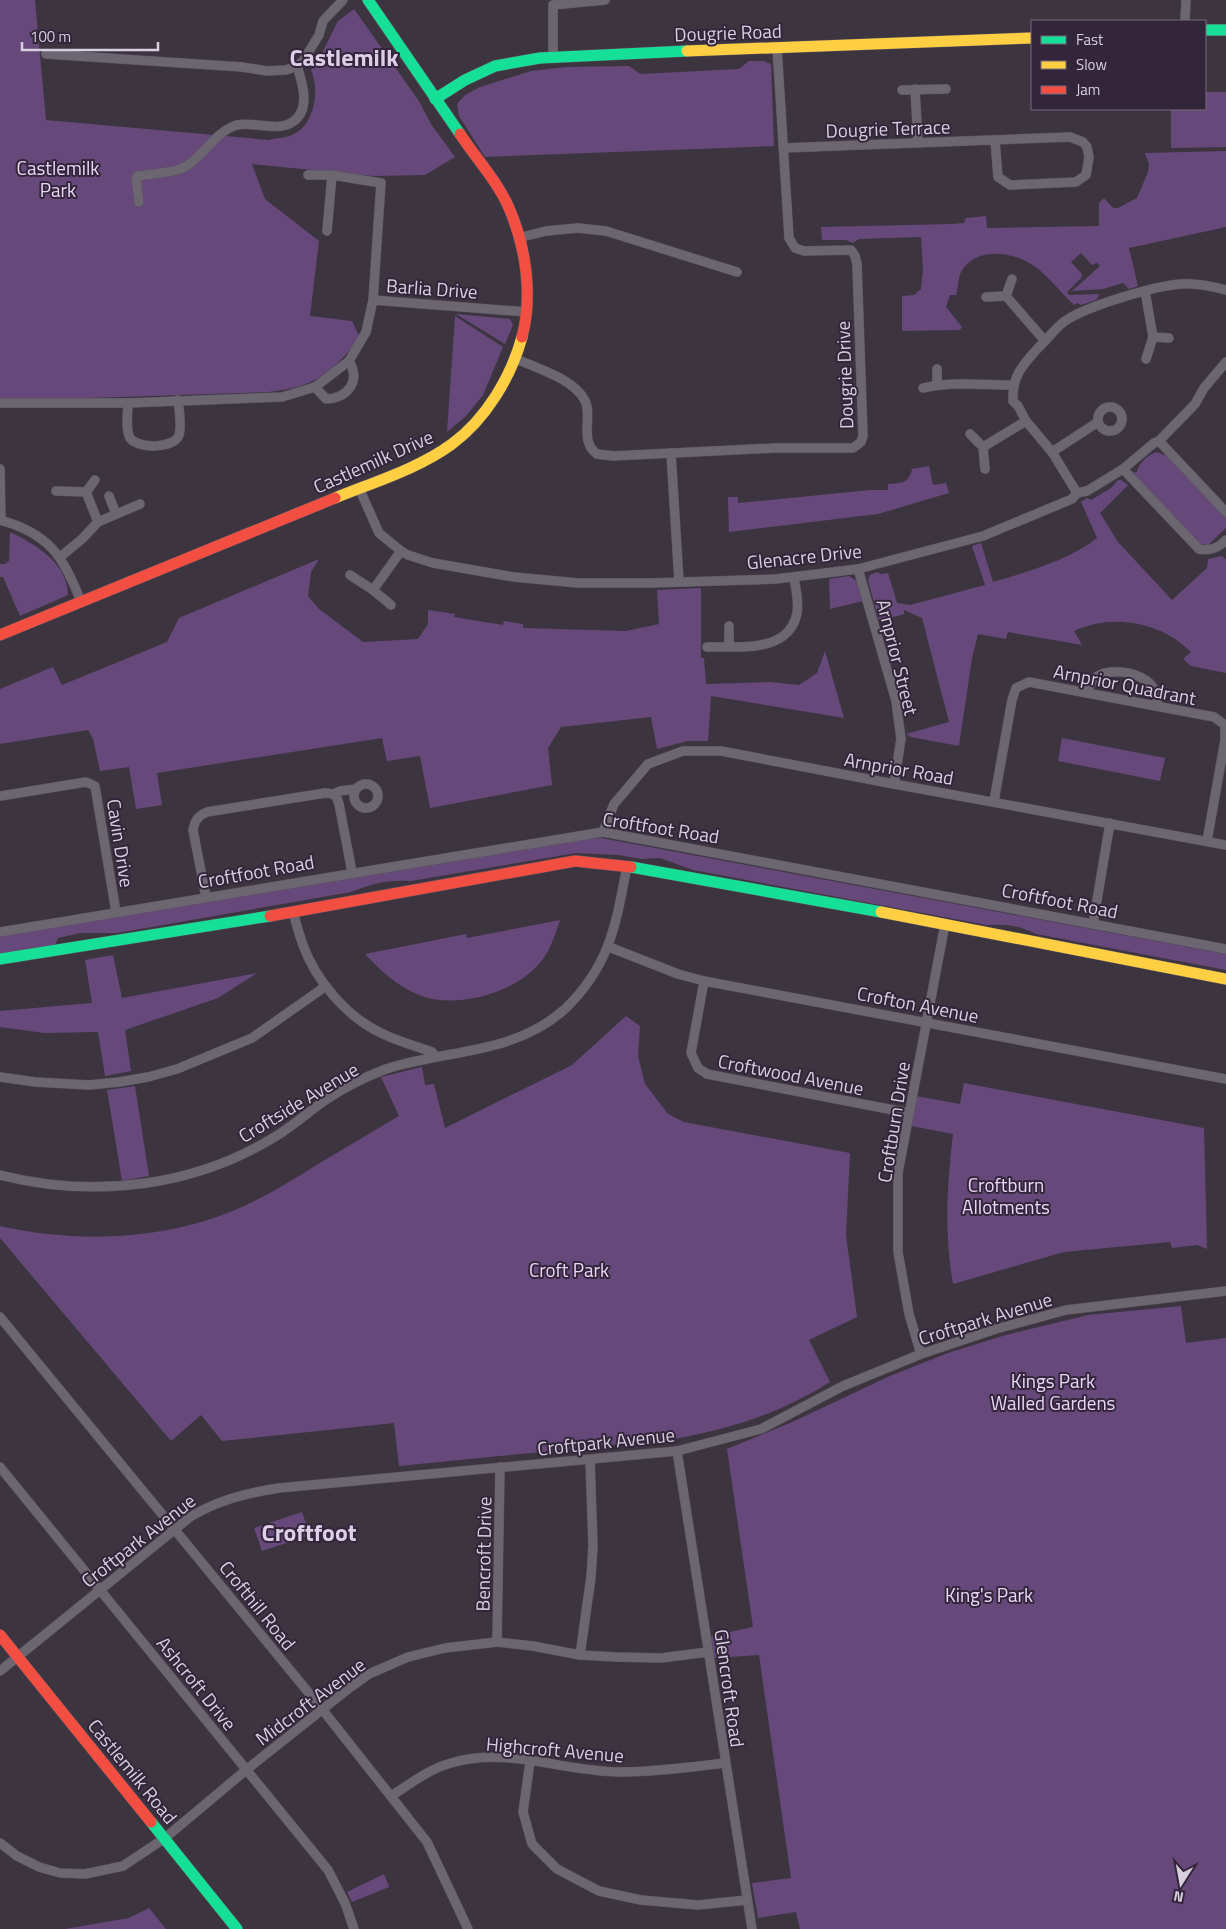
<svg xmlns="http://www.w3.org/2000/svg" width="1226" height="1929" font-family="'Titillium Web',sans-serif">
<rect width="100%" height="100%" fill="#3c3540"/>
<!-- green -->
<g fill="#66497a">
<path d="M0 0H35L46 120 269 140C276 138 285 138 292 135 315 126 320 89 311 70L316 65 338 21 354 9 419 101 431 124 455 157 425 175 373 176 252 164 265 199 319 241 310 316 352 321 360 338C330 374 316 387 268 392L0 401Z"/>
<path d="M749 61H764L771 64 774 146 485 157 459 116 457 104 465 95 480 87 531 71 566 67 629 66 640 74 739 69Z"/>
<path d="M1205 92H1226V147L1171 148V109H1205Z"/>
<path d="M1226 151V227L1129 248 1138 286 1129 289 1123 283 1103 289 1072 291 1100 266 1097 263 1092 265 1081 253 1071 262 1082 274 1081 278 1067 292 1069 295 1100 294 1096 300 1081 305 1077 303 1074 305C1061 293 1045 272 1031 264 1010 251 975 247 961 272 958 279 958 289 956 295H950L946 307 962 327 960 330 902 331V296L914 295 921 289 923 269 921 237 859 239 853 243 846 240H822L821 227 952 224 964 223 966 218 986 216 987 228 1099 226V203L1104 198 1113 208H1118L1137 198 1148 172 1149 164 1145 153Z"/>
<path d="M456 314 510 319 513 325 505 344Z"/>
<path d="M455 316 503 347 483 395 466 416 447 432Z"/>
<path d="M1157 452 1164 455 1166 453 1226 516V528L1208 545 1199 544 1135 475 1134 472H1137C1138 463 1149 454 1157 452Z"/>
<path d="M929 466 933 485 946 483 949 493 878 514 729 532 728 497H738V503L870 490H888V484C901 483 909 484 912 469Z"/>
<path d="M1118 480H1121L1128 485 1100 513 1118 542 1172 600 1207 568 1208 559 1222 556 1226 559V673L1191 666 1183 659 1191 652C1161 622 1113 613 1074 631L1082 645 1008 632 1006 639 978 634 972 658 959 746 911 737 906 734 949 722 922 618 904 610V614L879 621 868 580 870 575 877 572 881 574 888 573 897 603 910 605 985 585 972 546 981 543 993 582C1026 572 1070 560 1097 538L1081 502 1087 498 1091 500 1111 488Z"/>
<path d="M10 532C35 544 68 563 68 595L20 616 3 577H0V564H5L9 561Z"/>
<path d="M319 559 311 572 308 596 319 609 363 642 418 639 428 624V610L455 614 454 617 503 625 504 621 523 624V628L626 631 659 624 657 590 701 588V658H704L706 684 770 682 799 685 817 673 825 651 844 718 711 696 708 741H687L657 749 651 717 561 727 548 748 552 785 430 808 420 756 387 761 382 738 157 773 162 805 136 809 129 767 100 771 93 739 88 730 0 744V689L53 667 62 685 167 642 179 618Z"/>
<path d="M849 576 857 581 863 601 830 609 829 579Z"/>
<path d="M1062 738 1165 758 1160 781 1058 761Z"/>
<path d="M601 838 1226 954V970L1036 934C1019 925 1006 924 987 925L693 870 660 858 642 859 618 855 576 853 411 881C385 880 375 883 351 892L117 933H80L58 938 54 947 0 956V936L581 839Z"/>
<path d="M560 920C555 935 550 952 539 964 514 993 455 1010 419 995 398 987 380 970 365 954L466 934 467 938Z"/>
<path d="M113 955 122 998 257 973 218 998 125 1030 131 1071 105 1076 98 1032 44 1033 0 1027V1011L92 1003 85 960Z"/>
<path d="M626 1016 640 1026 638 1056 645 1084 668 1114 684 1122 850 1153 846 1235 857 1317 809 1340 830 1382C779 1414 732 1428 674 1439L399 1466 394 1423 222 1441 201 1415 171 1441 0 1238V1226C77 1243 161 1241 235 1210 264 1198 291 1181 318 1164 345 1148 372 1132 399 1116L381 1077 422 1067 425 1085 434 1084 445 1128 572 1065Z"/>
<path d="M964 1083 1204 1128 1207 1249 1197 1245 1172 1248 1170 1242 1064 1252 953 1284C944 1232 947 1186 953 1134L911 1126 916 1096 960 1104Z"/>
<path d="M135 1086 149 1176 122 1181 107 1090Z"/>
<path d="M1181 1306 1186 1343 1226 1338V1929H800L796 1912 758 1918 752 1883 791 1878 759 1655 714 1658 711 1636 753 1627 727 1449 790 1423 890 1376 948 1353 1006 1335 1088 1315Z"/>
<path d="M302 1512 310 1535 262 1551 254 1528Z"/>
<path d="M384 1874 389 1887 352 1902 347 1892Z"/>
<path d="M149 1908 166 1929H65L129 1918Z"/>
</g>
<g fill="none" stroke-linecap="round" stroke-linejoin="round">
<defs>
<g id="street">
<path d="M1185 21 1186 0"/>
<path d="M46 54 242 67 267 71 286 70 297 66 303 61 319 35 323 21 343 0"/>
<path d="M553 57V5L605 0"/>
<path d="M915 89 918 143"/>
<path d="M902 90 946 89"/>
<path d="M783 148 1070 137 1083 142 1087 147 1089 157 1086 175 1076 182 1010 185 998 177 995 140"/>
<path d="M308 175H332L381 183 373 300"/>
<path d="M139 202 136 179 137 176C150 174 171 173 183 168 203 158 215 131 237 125 255 121 278 133 294 121 311 108 302 82 297 66"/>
<path d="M327 231 332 175"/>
<path d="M518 238 546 231 578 228 606 231 737 272"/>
<path d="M1145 291 1153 337 1146 359"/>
<path d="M1006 296 1045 341"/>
<path d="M986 297 1006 296 1012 279"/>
<path d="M1153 337 1169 338"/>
<path d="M514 358C536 368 572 378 584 399 594 414 578 441 597 454L613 456 776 448H853L861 442 863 436 857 264 855 256 851 250 804 251 795 248 789 238 777 47"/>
<path d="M937 369V385"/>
<path d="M315 387 326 399C348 398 361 381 349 361"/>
<path d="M923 388C953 381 983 385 1013 385"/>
<path d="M0 403H128L282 397 315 387 349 361 366 332 373 300 527 312"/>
<path d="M128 403C128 412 125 429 130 438 138 449 174 449 179 435 182 426 179 410 178 400"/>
<circle cx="1110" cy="419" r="12"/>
<path d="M970 434 983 447 985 469"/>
<path d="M1159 441 1226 512"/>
<path d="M983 447 1026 421"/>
<path d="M1052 452 1098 422"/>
<path d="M671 453 679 581"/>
<path d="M0 469 1 520"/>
<path d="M1123 469 1199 549C1209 551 1219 548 1226 540"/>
<path d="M359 488 379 533 401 551 408 555 433 563 514 577 578 583H651L776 579 858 569 983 536 1072 499 1077 493 1087 491 1123 469 1154 443 1159 441 1195 404 1204 388 1226 362"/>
<path d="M56 491 86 492 95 480"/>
<path d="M86 492 98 522"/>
<path d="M1077 493 1052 452 1026 421 1018 406 1013 401C1012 376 1022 366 1038 348 1047 340 1055 328 1065 321 1087 306 1154 286 1181 284 1196 283 1211 286 1226 290"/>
<path d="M109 496 116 514"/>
<path d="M0 520C49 533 64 557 81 602"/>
<path d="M60 557 82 539 98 522 140 504"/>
<path d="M858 569 896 701 901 739 894 784"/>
<path d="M350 575 373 590 391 605"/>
<path d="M373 590 401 551"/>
<path d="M729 626V646"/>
<path d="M707 647C738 646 789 654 797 613 799 602 796 589 794 578"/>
<path d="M1086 693C1089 688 1092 680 1096 677 1112 666 1148 673 1155 691 1157 695 1157 701 1158 706"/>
<circle cx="366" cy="796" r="12"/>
<path d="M334 794 340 791 356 789"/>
<path d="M0 796 86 782 95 786 116 912"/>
<path d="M994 801 1012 700 1016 688 1029 682 1214 717 1225 725V740L1207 841"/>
<path d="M603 832 614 804 648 764 683 751H721L894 784 1226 845"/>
<path d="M206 897 193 830C195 820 198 816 207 812L325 793C334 793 337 796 339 804L352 872"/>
<path d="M293 912C296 923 299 934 303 945 316 981 347 1017 381 1033 397 1041 415 1046 432 1052L435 1056"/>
<path d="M1093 924 1110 823"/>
<path d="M0 932 603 832 1226 949"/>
<path d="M609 947 678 974 704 981 1226 1079"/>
<path d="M704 981 691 1053 698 1068 707 1074 909 1113"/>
<path d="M0 1077 35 1082 89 1085 119 1082 148 1077 177 1069 252 1038 326 986"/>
<path d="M0 1175C96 1199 197 1187 281 1133 296 1123 310 1111 324 1101 343 1088 365 1077 386 1069 448 1049 515 1055 566 1008 610 965 616 924 627 866"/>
<path d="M0 1317 322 1709 427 1842 468 1929"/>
<path d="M921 1354 909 1314 898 1252V1173L945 924"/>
<path d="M677 1451 752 1929"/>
<path d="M0 1467 328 1870 345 1903 354 1929"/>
<path d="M497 1642 500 1467"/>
<path d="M580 1655 591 1577 593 1546 590 1460"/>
<path d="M0 1671 190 1517C218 1500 247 1493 279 1488L677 1451 761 1429 843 1386 921 1354 996 1329 1066 1310 1226 1291"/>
<path d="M530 1762 523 1812 532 1844 557 1869 599 1891 641 1900 698 1905 747 1900"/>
<path d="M391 1796C410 1784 429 1769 451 1763 507 1746 564 1772 621 1772 656 1772 691 1767 725 1763"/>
<path d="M0 1843 17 1856 39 1867 60 1873 85 1874 123 1866 165 1838 246 1770 348 1689 369 1674 408 1657 445 1648 497 1642 533 1646 580 1655 616 1657 661 1658 708 1652"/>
</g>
<g id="fast">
<path d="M368 0 460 134"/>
<path d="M1205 30H1226"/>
<path d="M435 99 465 80 495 66 540 58 687 51"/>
<path d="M631 867 881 912"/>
<path d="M0 959 270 916"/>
<path d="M151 1822 237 1929"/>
</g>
<g id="slow">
<path d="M687 51 1032 38"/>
<path d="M335 498C374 482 418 469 452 444 486 419 511 377 522 337"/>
<path d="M881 912 1226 979"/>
</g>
<g id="jam">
<path d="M460 134C475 157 498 182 509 208 526 247 533 296 522 337"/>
<path d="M0 635 335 498"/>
<path d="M270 916 575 861 631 867"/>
<path d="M0 1635 151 1822"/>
</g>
</defs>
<!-- street casing -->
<use href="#street" stroke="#5a535e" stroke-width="10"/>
<!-- fast casing -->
<use href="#fast" stroke="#5a535e" stroke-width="12"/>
<!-- slow casing -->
<use href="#slow" stroke="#5a535e" stroke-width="12"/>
<!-- jam casing -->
<use href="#jam" stroke="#5a535e" stroke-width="12"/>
<!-- street -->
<use href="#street" stroke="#6c6670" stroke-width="9"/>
<!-- fast -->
<use href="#fast" stroke="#16e098" stroke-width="11"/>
<!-- slow -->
<use href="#slow" stroke="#ffcf43" stroke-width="11"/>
<!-- jam -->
<use href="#jam" stroke="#f24e42" stroke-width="11"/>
</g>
<g text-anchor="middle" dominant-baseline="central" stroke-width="4" stroke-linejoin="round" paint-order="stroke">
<!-- street labels -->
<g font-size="19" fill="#d7cfdd" stroke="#33263b">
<text transform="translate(728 32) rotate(-2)">Dougrie Road</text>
<text transform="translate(888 128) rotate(-2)">Dougrie Terrace</text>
<text transform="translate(432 288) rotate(4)">Barlia Drive</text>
<text transform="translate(844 375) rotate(-92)">Dougrie Drive</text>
<text transform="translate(373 461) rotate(-24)">Castlemilk Drive</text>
<text transform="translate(804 556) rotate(-6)">Glenacre Drive</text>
<text transform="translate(898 657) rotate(76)">Arnprior Street</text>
<text transform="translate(1125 684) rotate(11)">Arnprior Quadrant</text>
<text transform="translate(899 768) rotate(10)">Arnprior Road</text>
<text transform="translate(661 827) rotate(9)">Croftfoot Road</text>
<text transform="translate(121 843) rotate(81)">Cavin Drive</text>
<text transform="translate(256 871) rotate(-10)">Croftfoot Road</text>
<text transform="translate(1060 900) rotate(11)">Croftfoot Road</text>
<text transform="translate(918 1004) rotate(11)">Crofton Avenue</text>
<text transform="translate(791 1074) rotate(11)">Croftwood Avenue</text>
<text transform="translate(298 1102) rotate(-31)">Croftside Avenue</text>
<text transform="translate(893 1122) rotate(-81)">Croftburn Drive</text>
<text transform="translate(985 1318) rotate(-17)">Croftpark Avenue</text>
<text transform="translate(606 1441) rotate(-6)">Croftpark Avenue</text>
<text transform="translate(138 1540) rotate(-38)">Croftpark Avenue</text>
<text transform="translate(483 1554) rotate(-89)">Bencroft Drive</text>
<text transform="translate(258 1605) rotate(51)">Crofthill Road</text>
<text transform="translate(197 1683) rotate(51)">Ashcroft Drive</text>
<text transform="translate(730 1688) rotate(82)">Glencroft Road</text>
<text transform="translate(310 1701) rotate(-37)">Midcroft Avenue</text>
<text transform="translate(555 1749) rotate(5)">Highcroft Avenue</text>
<text transform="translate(133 1771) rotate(51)">Castlemilk Road</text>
</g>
<!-- park labels -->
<g font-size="19" fill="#ebd6fa" stroke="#33263b">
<text x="58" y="167">Castlemilk<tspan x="58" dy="22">Park</tspan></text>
<text x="1006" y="1184">Croftburn<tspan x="1006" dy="22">Allotments</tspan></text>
<text x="569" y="1269">Croft Park</text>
<text x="1053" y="1380">Kings Park<tspan x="1053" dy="22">Walled Gardens</tspan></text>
<text x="989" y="1594">King's Park</text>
</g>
<!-- district labels -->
<g font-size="24" font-weight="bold" fill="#decee9" stroke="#33263b">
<text x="344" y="57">Castlemilk</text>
<text x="309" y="1532">Croftfoot</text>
</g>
</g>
<!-- legend -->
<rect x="1031" y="20" width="175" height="90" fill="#33263b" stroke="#756a7c"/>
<rect x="1041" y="36" width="25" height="8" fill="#16e098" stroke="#756a7c"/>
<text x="1076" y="45" font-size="15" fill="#d7cfdd">Fast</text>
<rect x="1041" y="61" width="25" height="8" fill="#ffcf43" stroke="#756a7c"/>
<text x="1076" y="70" font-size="15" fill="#d7cfdd">Slow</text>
<rect x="1041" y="86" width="25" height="8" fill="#f24e42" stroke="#756a7c"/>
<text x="1076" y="95" font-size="15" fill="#d7cfdd">Jam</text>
<!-- north arrow -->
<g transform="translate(1181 1884) rotate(191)" stroke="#33263b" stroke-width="4" paint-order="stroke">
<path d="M0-4L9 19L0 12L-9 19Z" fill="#d7cfdd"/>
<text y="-8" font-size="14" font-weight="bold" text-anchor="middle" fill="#d7cfdd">N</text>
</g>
<!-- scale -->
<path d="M22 42v8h136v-8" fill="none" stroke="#d7cfdd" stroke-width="2.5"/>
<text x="30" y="42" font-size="15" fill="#d7cfdd" stroke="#33263b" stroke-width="4" paint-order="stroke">100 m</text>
</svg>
